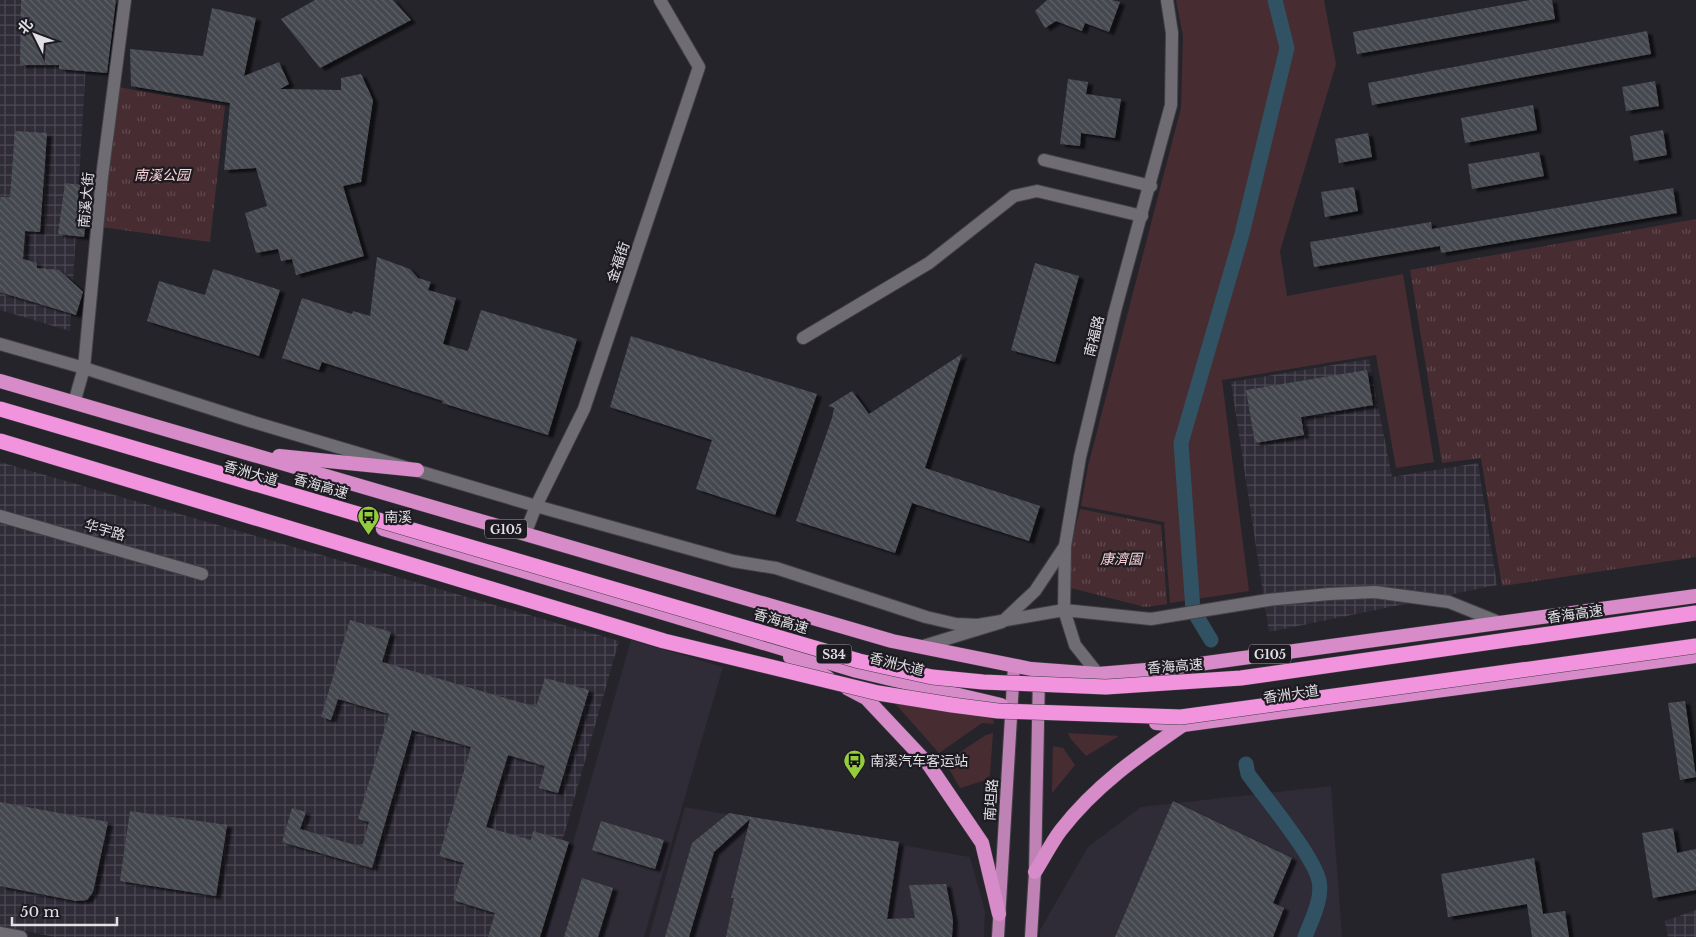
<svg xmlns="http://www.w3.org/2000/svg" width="1696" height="937" font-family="'Libre Baskerville','Noto Sans SC',serif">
<defs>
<pattern id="industrial-grid" width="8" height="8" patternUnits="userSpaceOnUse" patternTransform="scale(1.25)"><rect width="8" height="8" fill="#2f2b37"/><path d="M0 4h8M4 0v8" fill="none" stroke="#4d4954"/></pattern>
<pattern id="park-tufts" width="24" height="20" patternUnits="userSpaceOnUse" patternTransform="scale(1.25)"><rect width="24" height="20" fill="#472d31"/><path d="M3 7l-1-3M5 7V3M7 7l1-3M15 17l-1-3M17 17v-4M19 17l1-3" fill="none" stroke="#614b4f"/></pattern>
<pattern id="building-back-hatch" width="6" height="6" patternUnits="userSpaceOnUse" patternTransform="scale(1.25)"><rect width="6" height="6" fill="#45484f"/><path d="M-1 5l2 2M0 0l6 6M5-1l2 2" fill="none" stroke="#606268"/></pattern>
<filter id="shadow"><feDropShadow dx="5" dy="3" stdDeviation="1" flood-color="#0009"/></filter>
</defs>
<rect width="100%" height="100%" fill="#26242b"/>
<!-- built -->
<g fill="#2f2b37">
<path d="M631 640 723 667 644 937H546Z"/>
<path d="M1331 786 1342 937H1040V930L1088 847 1141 807Z"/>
<path d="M685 807 970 857 985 911 984 937H649Z"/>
</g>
<!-- industrial -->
<g fill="url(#industrial-grid)">
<path d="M0 0H85L88 29 70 331 0 310Z"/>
<path d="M1369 359 1392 477 1478 463 1497 585 1269 632 1231 382Z"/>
<path d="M0 462 619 641 535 937H55L0 926Z"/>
<path d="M1696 910V937H1668L1665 921Z"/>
</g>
<!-- green -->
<g fill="#472d31">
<path d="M1176 0H1324L1336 64 1280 251 1287 296 1403 274 1434 462 1396 468 1376 355 1222 380 1249 591 1170 603 1164 522 1081 506 1088 466 1181 108 1183 36Z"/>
<path d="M892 700 993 719 994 724 982 723 939 753Z"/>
<path d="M993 733 990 775 983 781 960 788 945 762 986 735Z"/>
<path d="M1068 733 1119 736 1086 756 1070 738Z"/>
<path d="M1053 746 1063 748 1075 765 1052 793Z"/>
</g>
<!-- park -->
<g fill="url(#park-tufts)">
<path d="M118 87 225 106 210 242 101 227Z"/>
<path d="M1696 219V557L1502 586 1481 458 1442 463 1410 270Z"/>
<path d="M1080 509 1161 525 1167 604 1145 607 1071 588V545Z"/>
</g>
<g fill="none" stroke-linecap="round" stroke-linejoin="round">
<!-- canal -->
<g stroke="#315263" stroke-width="15">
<path d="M1211 640 1193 610 1181 443 1242 234 1287 48 1275 0"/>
<path d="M1246 764 1248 774C1264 796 1315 858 1319 881 1323 899 1311 921 1305 937"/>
</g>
</g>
<!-- building -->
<g fill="url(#building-back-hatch)" filter="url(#shadow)">
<path d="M21 0H116L107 73 59 69V65H20Z"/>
<path d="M315 0H393L411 20 320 68 281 19Z"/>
<path d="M1047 0H1112L1120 2 1109 32 1085 23 1082 31 1056 21 1045 28 1035 11Z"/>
<path d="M1530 0H1552L1555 19 1357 54 1353 32Z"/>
<path d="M212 8 256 18 244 76 279 62 289 84 280 89 341 90V78L361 74 373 100 361 182 343 186 364 256 296 275 292 259 281 261 278 249 256 253 245 213 267 206 256 168 224 170 230 103 131 86 130 49 203 56Z"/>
<path d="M1647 31 1651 54 1372 105 1368 83Z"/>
<path d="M1068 79 1088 82 1086 94 1121 99 1115 138 1081 133 1080 146 1060 144Z"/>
<path d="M1655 81 1659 106 1626 111 1622 87Z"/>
<path d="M1533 105 1537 130 1465 143 1461 118Z"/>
<path d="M1663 130 1667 155 1634 161 1630 136Z"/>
<path d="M15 131 47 133 40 232 25 231 23 259 37 263V268L59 270 83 292 76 315 0 292V197H10Z"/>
<path d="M1368 133 1372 157 1339 163 1335 139Z"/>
<path d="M1539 152 1544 176 1472 189 1468 164Z"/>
<path d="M65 183 80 185 77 205 88 206 84 237 58 234Z"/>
<path d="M1354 187 1358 211 1325 217 1321 192Z"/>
<path d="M1673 188 1677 213 1441 253 1440 246 1314 267 1310 242 1431 222 1432 229Z"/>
<path d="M377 257 410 269 418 278 431 282 428 290 456 298 443 344 468 351 481 310 577 339 548 435 442 403 443 401 322 362 319 370 282 358 302 298 352 314 353 311 370 316Z"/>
<path d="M1035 263 1079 276 1055 362 1011 350Z"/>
<path d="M213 269 280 290 259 356 147 321 159 281 205 295Z"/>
<path d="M631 336 817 394 775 515 696 489 712 440 610 407Z"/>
<path d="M962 354 925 468 1040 506 1029 541 912 503 895 553 796 521 832 418 834 408 828 406 852 391 869 414Z"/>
<path d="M1367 370 1373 405 1301 417 1304 435 1255 443 1246 390Z"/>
<path d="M350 620 391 632 382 662 536 707 545 678 589 690 558 793 539 788 545 766 508 755 486 827 531 840 533 831 569 842 540 937H488L495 913 453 900 464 863 439 856 471 747 412 730 372 868 282 842 292 808 306 812 300 829 362 847 369 822 358 819 389 714 338 699 331 720 321 717Z"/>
<path d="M1685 701 1696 777 1680 780 1668 703Z"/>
<path d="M1173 801 1292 858 1273 903 1284 908 1273 937H1115Z"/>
<path d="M0 802 108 822 93 892 87 900 76 901 0 886Z"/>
<path d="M130 811 227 825 216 896 120 881Z"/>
<path d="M729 813 899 842 887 919 915 918 909 885 946 884 953 920 952 937H726L734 898H731L750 819 714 852 689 937H665L692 843Z"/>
<path d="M601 821 664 840 655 869 592 850Z"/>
<path d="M1673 828 1677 853 1696 849V890L1653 898 1642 833Z"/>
<path d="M1534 858 1543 914 1565 911 1569 937H1532L1527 904 1448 917 1441 874Z"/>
<path d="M582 878 613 888 598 937H564Z"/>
</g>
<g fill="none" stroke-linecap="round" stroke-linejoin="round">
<defs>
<g id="minor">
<path d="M1044 160 1151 186"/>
<path d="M803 338 929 263 1014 196 1037 191 1142 216"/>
<path d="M74 403 84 368 102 177 125 0"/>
<path d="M0 516 202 574"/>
<path d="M525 534 536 506 584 409 699 67 660 0"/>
<path d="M920 647 1002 622 1035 591 1065 546"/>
<path d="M1098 674 1075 645 1064 610 1065 546 1080 457 1115 311 1171 105 1172 33 1167 0"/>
<path d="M0 933 21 937"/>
</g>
<path id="tertiary" d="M0 344 84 368 250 421 536 506 733 561 776 568 926 617 956 624 978 625 1064 610 1151 619 1268 600 1329 594 1375 592 1449 602 1501 623"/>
<g id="primary">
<path d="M998 937 1014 666"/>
<path d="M1031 937 1035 872 1039 675"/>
</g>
<g id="trunk">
<path d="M0 381 892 641 1031 669 1098 674 1170 668 1696 596"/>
<path d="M279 456 417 470"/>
<path d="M383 529 857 671 1001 705"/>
<path d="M790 657 828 678"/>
<path d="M847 688 866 698 929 765 982 843 999 914"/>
<path d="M1156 723 1183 725 1696 656"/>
<path d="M1035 872C1044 858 1051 843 1061 830 1095 786 1138 756 1183 725"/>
</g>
</defs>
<!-- minor casing -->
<use href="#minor" stroke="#414045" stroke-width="14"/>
<!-- tertiary casing -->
<use href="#tertiary" stroke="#414045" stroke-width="14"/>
<!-- primary casing -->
<use href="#primary" stroke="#414045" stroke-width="14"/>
<!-- trunk casing -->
<use href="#trunk" stroke="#414045" stroke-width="15"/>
<!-- minor -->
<use href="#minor" stroke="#6f6c74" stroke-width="12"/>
<!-- tertiary -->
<use href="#tertiary" stroke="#6f6c74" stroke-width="12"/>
<!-- primary -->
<use href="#primary" stroke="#be83b4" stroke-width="12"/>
<!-- trunk -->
<use href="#trunk" stroke="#d88bc9" stroke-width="14"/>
<defs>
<g id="motorway-bridge">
<path d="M0 409 859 661 932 677 983 682 1106 687 1241 678 1696 613"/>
<path d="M0 441 664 641 878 693 952 705 998 711 1181 717 1696 646"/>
</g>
</defs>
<!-- motorway-bridge casing -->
<use href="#motorway-bridge" stroke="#414045" stroke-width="16" stroke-linecap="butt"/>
<!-- motorway-bridge -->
<use href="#motorway-bridge" stroke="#f293de" stroke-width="15"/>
</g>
<!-- icons -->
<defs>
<symbol id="bus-pin" viewBox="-11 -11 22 30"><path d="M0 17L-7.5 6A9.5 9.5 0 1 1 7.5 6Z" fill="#94cc3c" stroke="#1d1b21"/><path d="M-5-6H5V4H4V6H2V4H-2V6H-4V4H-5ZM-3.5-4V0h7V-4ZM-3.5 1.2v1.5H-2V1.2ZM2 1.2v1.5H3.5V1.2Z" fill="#111"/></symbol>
</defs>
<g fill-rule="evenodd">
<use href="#bus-pin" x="356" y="504" width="25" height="34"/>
<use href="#bus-pin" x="842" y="748" width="25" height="34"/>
</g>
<g text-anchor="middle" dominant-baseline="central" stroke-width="4.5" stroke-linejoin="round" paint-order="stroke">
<!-- shield labels -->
<g fill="#1d1b21" stroke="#a6a5aa" stroke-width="1">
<rect x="485" y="519.5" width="42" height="19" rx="4"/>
<rect x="816.5" y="644.5" width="35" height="19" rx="4"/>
<rect x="1249" y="644.5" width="42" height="19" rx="4"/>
</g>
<g font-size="12" font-weight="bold" fill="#e1e0e5">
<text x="506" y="529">G105</text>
<text x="834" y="654">S34</text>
<text x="1270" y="654">G105</text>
</g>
<!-- park labels -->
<g font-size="14" font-style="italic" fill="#fdd4d9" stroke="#1d1b21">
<text x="162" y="175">南溪公园</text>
<text x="1121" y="559">康濟園</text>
</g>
<!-- street labels -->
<g font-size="14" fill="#e1e0e5" stroke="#1d1b21">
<text transform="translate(86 200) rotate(-85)">南溪大街</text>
<text transform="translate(618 262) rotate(-71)">金福街</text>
<text transform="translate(1094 336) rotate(-76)">南福路</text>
<text transform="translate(251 473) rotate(16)">香洲大道</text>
<text transform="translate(321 486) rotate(16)">香海高速</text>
<text transform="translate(105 530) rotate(16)">华宇路</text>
<text transform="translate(1575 614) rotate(-8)">香海高速</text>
<text transform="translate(781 621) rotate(16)">香海高速</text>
<text transform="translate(897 664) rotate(14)">香洲大道</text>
<text transform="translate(1175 666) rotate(-4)">香海高速</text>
<text transform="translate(1291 694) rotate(-8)">香洲大道</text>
<text transform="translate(991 800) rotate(-86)">南坦路</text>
</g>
<!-- poi labels -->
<g font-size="14" fill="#e1e0e5" stroke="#1d1b21" text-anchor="start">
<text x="384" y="517">南溪</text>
<text x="870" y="761">南溪汽车客运站</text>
</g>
</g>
<!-- north arrow -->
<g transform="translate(35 35) rotate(312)" stroke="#1d1b21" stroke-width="4" paint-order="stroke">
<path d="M0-4L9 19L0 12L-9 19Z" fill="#e1e0e5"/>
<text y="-8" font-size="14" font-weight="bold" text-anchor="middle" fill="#e1e0e5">北</text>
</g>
<!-- scale -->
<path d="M12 917v8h105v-8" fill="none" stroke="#e1e0e5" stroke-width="2.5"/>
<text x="20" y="917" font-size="15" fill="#e1e0e5" stroke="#1d1b21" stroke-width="4" paint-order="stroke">50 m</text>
</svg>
